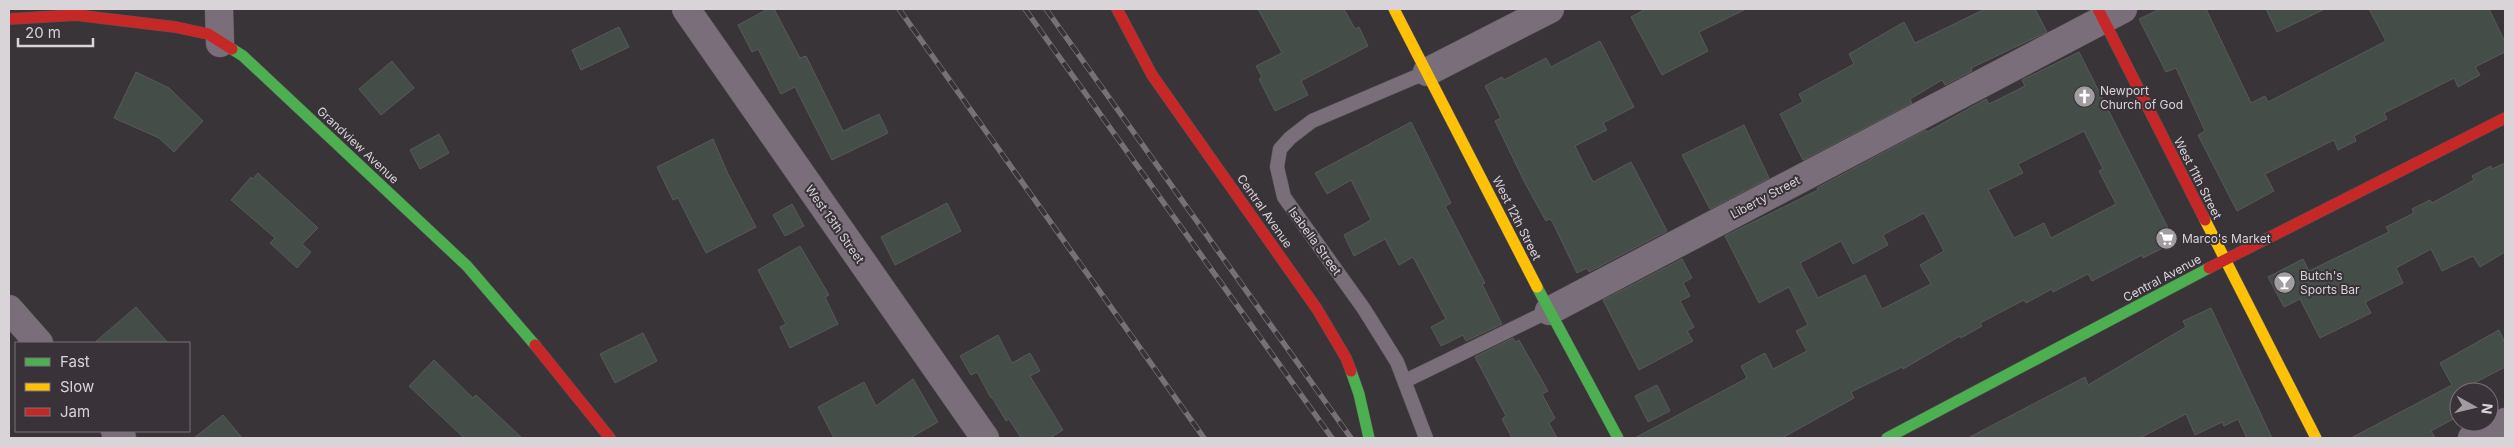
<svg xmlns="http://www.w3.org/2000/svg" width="2514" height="447" font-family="Inter,sans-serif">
<rect width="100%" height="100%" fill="#383438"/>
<!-- building -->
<g fill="#444d47" stroke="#5a595a" fill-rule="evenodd">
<path d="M768 9H774L800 58 806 56 843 131 879 114 888 133 832 160 795 87 781 94 758 49 752 52 738 25Z"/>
<path d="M1258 9H1344L1355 29 1359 27 1368 46 1301 81 1308 95 1275 111 1259 79 1262 77 1256 66 1282 53Z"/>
<path d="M1646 9H1746L1699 32 1708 51 1662 75 1631 17Z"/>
<path d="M1985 9H2035L2047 32 1971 68 1972 71 1945 85 1942 80 1910 99 1912 103 1803 160 1780 114 1803 102 1799 94 1854 64 1849 54 1904 22 1915 43Z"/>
<path d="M2160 9H2206L2251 103 2265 96 2268 102 2386 41 2369 9H2489L2505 42V52L2475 67 2480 75 2458 87 2454 78 2384 113 2387 119 2354 136 2356 141 2338 150 2334 140 2265 174 2274 191 2237 211 2198 135 2205 131 2176 68 2166 72 2139 19Z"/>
<path d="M2266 9H2325L2277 32Z"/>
<path d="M619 27 629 47 581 70 572 50Z"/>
<path d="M1600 41 1634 107 1603 123 1607 130 1575 146 1593 182 1631 162 1667 231 1589 272 1587 268 1577 273 1552 221 1549 219 1546 221 1525 183 1495 121 1501 118 1485 86 1502 77 1504 80 1546 58 1551 67Z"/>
<path d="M2079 52 2175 242 2143 258 2142 255 2092 281 2088 274 2053 292 2052 289 2026 303 2024 300 1980 323 1982 326 1961 338 1960 336 1903 369 1902 367 1851 392 1854 398 1782 438H1635L1747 378 1741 366 1765 353 1773 369 1807 351 1796 331 1808 325 1789 287 1759 303 1725 236 1818 190 1817 188 1926 130 1927 132 1986 99 1989 104 2025 86 2022 80ZM2084 131 2103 169 2099 171 2116 204 2051 238 2044 223 2014 238 1988 190 2023 173 2018 164ZM1924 213 1944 251 1920 265 1931 284 1882 309 1865 275 1818 298 1800 263 1841 241 1853 264 1888 245 1883 235Z"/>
<path d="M392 61 414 88 381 115 359 89Z"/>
<path d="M136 72 169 88 203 121 174 152 159 138 114 118Z"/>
<path d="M1411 122 1451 203 1445 206 1485 283 1482 284 1502 324 1466 341 1463 335 1441 346 1431 327 1446 319 1413 257 1399 265 1385 239 1354 256 1344 235 1371 220 1351 180 1327 194 1315 173Z"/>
<path d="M1744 125 1769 178 1710 209 1682 155Z"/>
<path d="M439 134 449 153 420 169 410 150Z"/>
<path d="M713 139 728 174 756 227 706 253 678 198 673 200 657 167Z"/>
<path d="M2505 163V252L2480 267 2473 256 2442 271 2431 249 2396 268 2403 283 2365 302 2371 313 2320 338 2300 299 2284 307 2268 277 2303 259 2309 271 2389 232 2386 227 2414 213 2412 209 2430 200 2432 203 2474 180 2472 176 2491 166 2492 169Z"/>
<path d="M258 173 318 228 302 244 311 252 297 268 270 243 275 238 231 200 251 177 253 179Z"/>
<path d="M947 203 961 231 895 265 881 237Z"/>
<path d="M792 204 804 226 785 236 773 215Z"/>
<path d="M800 246 829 295 825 297 838 324 790 348 780 327 786 324 758 270Z"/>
<path d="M1682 259 1692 278 1683 283 1690 296 1680 301 1694 327 1687 331 1693 341 1639 370 1603 300Z"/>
<path d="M136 307 168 343H94Z"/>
<path d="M2211 308 2272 438H2247L2238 419 2224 426 2222 422 2195 435 2186 414 2140 438H1968L2085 377 2088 385 2186 327 2183 321Z"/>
<path d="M2499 330 2505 343V367L2474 383 2479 392H2459V416L2431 431 2435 438H2351L2452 385 2440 363Z"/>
<path d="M643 333 657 361 615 383 600 354Z"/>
<path d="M998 335 1012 363 1030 353 1040 371 1030 376 1063 430 1050 438H1021L1009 419 1006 421 992 397 991 398 977 372 971 375 960 356Z"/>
<path d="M1513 338 1515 342 1519 340 1548 391 1542 394 1555 418 1549 423 1557 438H1512L1502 419 1506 416 1475 357Z"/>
<path d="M434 360 473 398 476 395 522 438H464L409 386Z"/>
<path d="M913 379 938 422 910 438H834L818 407 864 382 876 406Z"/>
<path d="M1657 385 1670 411 1648 422 1635 396Z"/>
<path d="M223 415 242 438H194Z"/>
</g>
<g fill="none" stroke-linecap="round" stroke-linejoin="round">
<defs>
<g id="lane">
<path d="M1405 381 1549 311"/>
<path d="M1426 438 1397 362 1364 309 1284 197 1277 167 1280 149 1290 138 1312 121 1427 72"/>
</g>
<g id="street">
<path d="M219 9 220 43"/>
<path d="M686 9 985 438"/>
<path d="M1427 72 1550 9"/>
<path d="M9 309 39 343"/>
<path d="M1549 311 2123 9"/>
<path d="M115 431 122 438"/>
<path d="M2472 438 2505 422"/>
</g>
<g id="fast">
<path d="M232 49 243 56 467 266 535 345"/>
<path d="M1537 287 1618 438"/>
<path d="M1351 371 1359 394 1369 438"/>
<path d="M1887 438 2209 268"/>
</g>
<g id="slow">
<path d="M1394 9 1537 287"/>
<path d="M2205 220 2316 438"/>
</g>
<g id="jam">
<path d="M1117 9 1152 75 1317 309 1346 358 1351 371"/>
<path d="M2098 9 2205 220"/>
<path d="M9 19 76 15 175 27 208 34 232 49"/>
<path d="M2209 268 2505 118"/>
<path d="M535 345 610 438"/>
</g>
</defs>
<!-- lane casing -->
<use href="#lane" stroke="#545254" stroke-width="15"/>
<!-- street casing -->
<use href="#street" stroke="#545254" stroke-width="29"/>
<!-- fast casing -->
<use href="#fast" stroke="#545254" stroke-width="12"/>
<!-- slow casing -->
<use href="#slow" stroke="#545254" stroke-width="12"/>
<!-- jam casing -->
<use href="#jam" stroke="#545254" stroke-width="12"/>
<!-- lane -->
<use href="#lane" stroke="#796e79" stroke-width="14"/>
<!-- street -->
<use href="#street" stroke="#796e79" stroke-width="28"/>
<!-- fast -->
<use href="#fast" stroke="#4caf50" stroke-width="11"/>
<!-- slow -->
<use href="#slow" stroke="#ffc107" stroke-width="11"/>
<!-- jam -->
<use href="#jam" stroke="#c62828" stroke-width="11"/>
<defs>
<g id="rail">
<path d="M899 9 1204 438"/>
<path d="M1025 9 1332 438"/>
<path d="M1046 9 1351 438"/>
</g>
</defs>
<!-- rail casing -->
<use href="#rail" stroke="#777077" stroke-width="5.5"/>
<!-- rail -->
<use href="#rail" stroke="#393339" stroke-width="4" stroke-dasharray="11" stroke-linecap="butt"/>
</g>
<!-- icons -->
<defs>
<symbol id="church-disc" viewBox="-11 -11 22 22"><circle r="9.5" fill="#a09ca0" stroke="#393339"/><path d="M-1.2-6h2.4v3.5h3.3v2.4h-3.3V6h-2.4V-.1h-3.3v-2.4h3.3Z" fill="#fff"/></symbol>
<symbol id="supermarket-disc" viewBox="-11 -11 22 22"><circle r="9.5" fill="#a09ca0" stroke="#393339"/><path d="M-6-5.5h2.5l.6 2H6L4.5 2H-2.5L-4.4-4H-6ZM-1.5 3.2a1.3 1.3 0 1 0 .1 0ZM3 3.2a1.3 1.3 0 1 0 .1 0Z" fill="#fff"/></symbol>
<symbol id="bar-disc" viewBox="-11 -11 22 22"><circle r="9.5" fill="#a09ca0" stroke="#393339"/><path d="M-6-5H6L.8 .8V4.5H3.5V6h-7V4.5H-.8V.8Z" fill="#fff"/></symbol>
</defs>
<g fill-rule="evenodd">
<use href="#church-disc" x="2072" y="84" width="25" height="25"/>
<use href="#supermarket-disc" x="2154" y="226" width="25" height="25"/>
<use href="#bar-disc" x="2272" y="270" width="25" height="25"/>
</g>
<g text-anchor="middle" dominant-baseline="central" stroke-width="4" stroke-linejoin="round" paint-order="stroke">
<!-- poi labels -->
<g font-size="12" fill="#d8d4d8" stroke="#393339" text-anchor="start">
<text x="2100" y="90">Newport<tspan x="2100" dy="14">Church of God</tspan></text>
<text x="2182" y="238">Marco's Market</text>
<text x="2300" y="275">Butch's<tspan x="2300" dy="14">Sports Bar</tspan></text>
</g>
<!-- street labels -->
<g font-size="12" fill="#d8d4d8" stroke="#393339">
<text transform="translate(358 145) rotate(43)">Grandview Avenue</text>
<text transform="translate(2198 178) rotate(63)">West 11th Street</text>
<text transform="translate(1765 197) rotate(-28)">Liberty Street</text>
<text transform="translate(1265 211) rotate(55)">Central Avenue</text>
<text transform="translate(1517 218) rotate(63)">West 12th Street</text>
<text transform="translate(835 224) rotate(55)">West 13th Street</text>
<text transform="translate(1315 241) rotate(54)">Isabella Street</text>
<text transform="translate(2162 278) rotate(-28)">Central Avenue</text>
</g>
</g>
<!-- border -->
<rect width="2514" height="447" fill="none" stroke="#d8d4d8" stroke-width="20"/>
<!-- legend -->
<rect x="15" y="342" width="175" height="90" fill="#393339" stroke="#797379"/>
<rect x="25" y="358" width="25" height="8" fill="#4caf50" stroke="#797379"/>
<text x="60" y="367" font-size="15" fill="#d8d4d8">Fast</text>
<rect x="25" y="383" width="25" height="8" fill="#ffc107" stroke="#797379"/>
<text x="60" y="392" font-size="15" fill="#d8d4d8">Slow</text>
<rect x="25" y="408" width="25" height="8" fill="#c62828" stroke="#797379"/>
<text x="60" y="417" font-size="15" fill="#d8d4d8">Jam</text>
<!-- north arrow -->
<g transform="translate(2474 407) rotate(98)"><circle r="24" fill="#393339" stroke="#797379"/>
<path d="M0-4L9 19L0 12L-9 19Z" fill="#a09ca0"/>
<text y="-8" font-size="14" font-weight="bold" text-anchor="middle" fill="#d8d4d8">N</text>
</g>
<!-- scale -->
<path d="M18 38v8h75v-8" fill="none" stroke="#d8d4d8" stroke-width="2.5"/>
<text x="25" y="38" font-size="15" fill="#d8d4d8" stroke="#393339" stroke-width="4" paint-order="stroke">20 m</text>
</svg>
